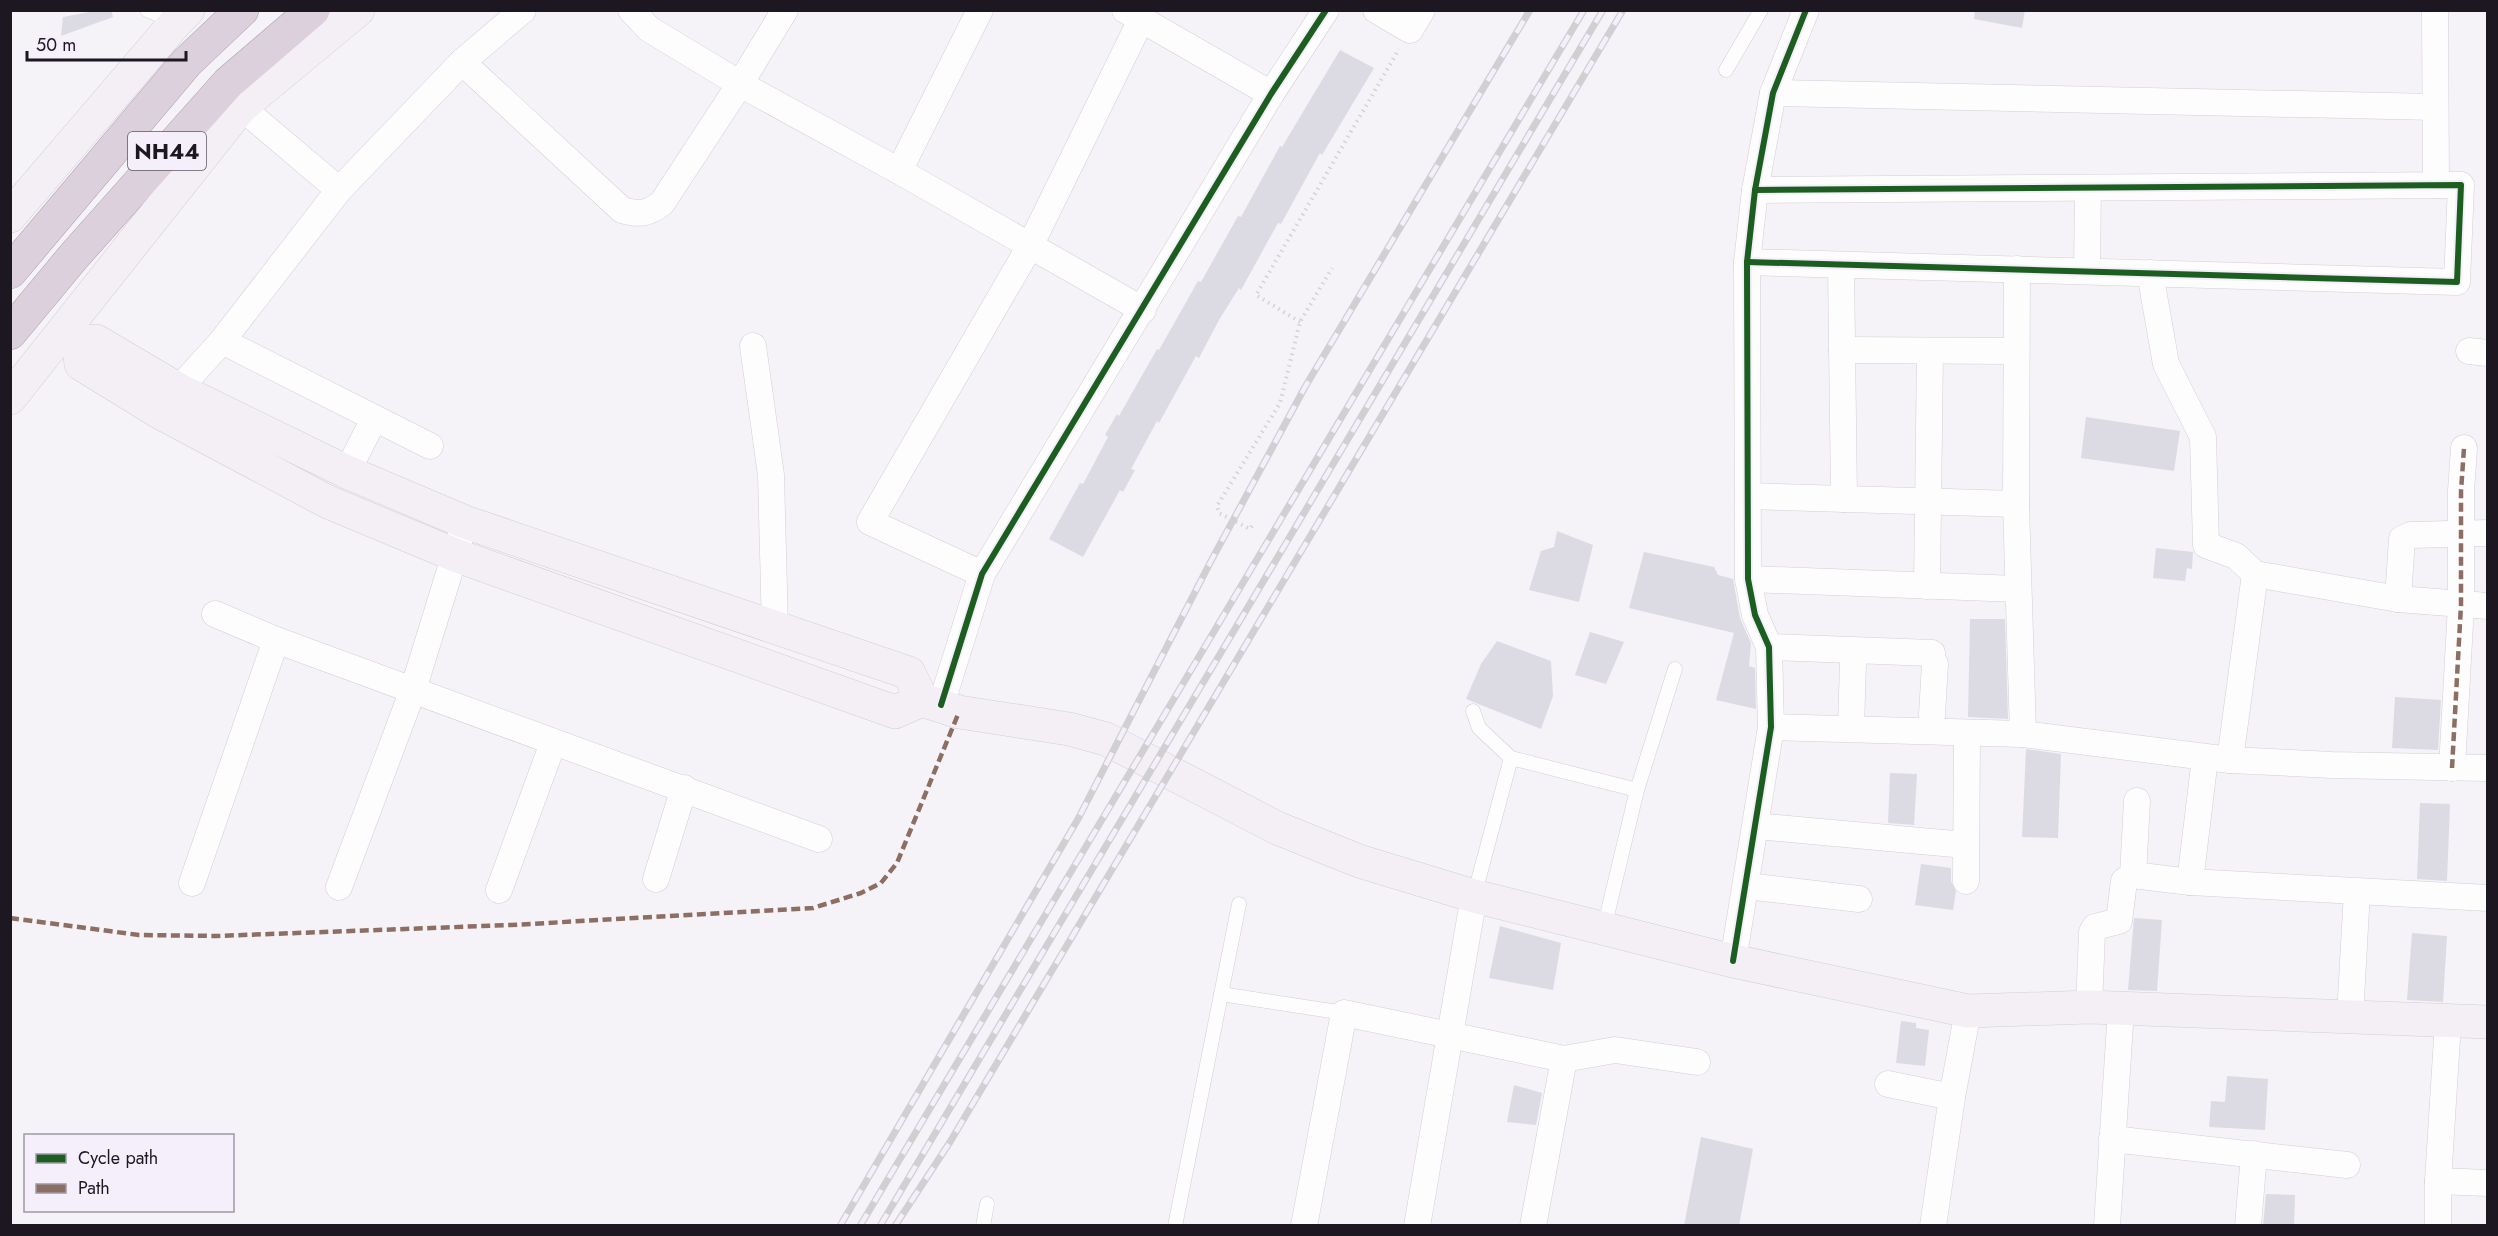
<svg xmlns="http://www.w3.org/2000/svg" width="2498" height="1236" font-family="Jost,sans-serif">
<rect width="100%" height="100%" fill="#f5f2f8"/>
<!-- building -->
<g fill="#dcdbe4">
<path d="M100 10H111L113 17 61 36 63 17Z"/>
<path d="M1975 10H2025L2022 28 1974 19Z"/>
<path d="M1340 50 1374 68 1322 155 1320 153 1281 224 1278 223 1241 290 1239 288 1219 320 1199 358 1196 356 1159 423 1157 421 1131 469 1135 470 1123 492 1120 490 1083 557 1049 539 1080 483 1083 484 1108 437 1105 435 1117 414 1119 416 1157 349 1159 350 1198 281 1201 282 1238 216 1241 217 1280 146 1282 147Z"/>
<path d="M2086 417 2180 431 2174 471 2081 458Z"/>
<path d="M1557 531 1593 545 1579 602 1529 590 1541 551 1554 547Z"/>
<path d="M2156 548 2193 552 2192 569 2187 568 2185 581 2153 578Z"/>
<path d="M1644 552 1714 567 1718 575 1733 579 1740 618 1751 643 1749 666 1755 668 1756 709 1716 700 1734 633 1629 608Z"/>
<path d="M1970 619H2005L2008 719 1968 717Z"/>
<path d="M1590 632 1624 642 1606 684 1575 675Z"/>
<path d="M1497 641 1551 661 1553 696 1541 729 1466 699 1481 664Z"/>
<path d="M2395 697 2441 700 2438 750 2392 748Z"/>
<path d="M2026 749 2061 754 2058 838 2022 837Z"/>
<path d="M1890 773 1917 774 1914 825 1888 823Z"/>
<path d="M2420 803 2450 804 2447 881 2417 879Z"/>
<path d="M1921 864 1951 868V881L1956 891 1953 910 1915 905Z"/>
<path d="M2134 918 2162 920 2157 991 2128 990Z"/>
<path d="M1500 926 1561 943 1553 990 1489 978Z"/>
<path d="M2412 933 2447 936 2443 1002 2407 1000Z"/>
<path d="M1901 1021 1916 1023V1028L1929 1030 1925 1066 1896 1063Z"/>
<path d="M2227 1076 2268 1079 2265 1130 2209 1127 2211 1101 2225 1102Z"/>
<path d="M1514 1085 1542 1093 1536 1125 1507 1122Z"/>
<path d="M1701 1137 1753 1149 1739 1226H1684Z"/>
<path d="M2266 1194 2295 1195 2294 1226H2263Z"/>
</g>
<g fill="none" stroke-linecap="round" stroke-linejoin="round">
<defs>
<g id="lane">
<path d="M147 10 176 22"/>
<path d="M1726 70 1761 10"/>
<path d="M1473 711 1479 728 1511 758"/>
<path d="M1637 790 1675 669"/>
<path d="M1474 896 1511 758 1637 790 1604 928"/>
<path d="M1221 994 1344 1013"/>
<path d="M983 1226 987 1204"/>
<path d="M1175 1226 1239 904"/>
</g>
<g id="street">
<path d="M631 10 649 29 740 84 899 171 1143 310"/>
<path d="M1125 10 1271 94"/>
<path d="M1376 10 1410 30 1422 10"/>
<path d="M2435 10 2436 185"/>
<path d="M462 62 622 210C639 215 648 214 662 203L740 84 785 10"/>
<path d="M1773 93 2435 107"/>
<path d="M241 107 339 190"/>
<path d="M899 171 980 10"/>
<path d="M1747 262 2457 282 2461 185 1755 190"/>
<path d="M1841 265 1844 499"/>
<path d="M2017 269 2016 504 2023 734"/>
<path d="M2087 270 2088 189"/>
<path d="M2150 273 2166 364 2203 437 2206 545 2236 556 2255 574 2398 599 2488 606"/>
<path d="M222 341 430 446"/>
<path d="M753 346 771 475 775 628"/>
<path d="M1842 350 2015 351"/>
<path d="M2469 351 2488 353"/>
<path d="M167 402 222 341 339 190 462 62 523 10"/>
<path d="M347 472 374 419"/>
<path d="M1748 496 2016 504"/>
<path d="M982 574 870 522 1030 246 1141 20"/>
<path d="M1748 579 2018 589"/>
<path d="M1927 586 1930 351"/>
<path d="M2398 599 2402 539 2411 535 2488 533"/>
<path d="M215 614 276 640 819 839"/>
<path d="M1769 647 1932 653"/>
<path d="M941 705 982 574 1271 94 1326 10"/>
<path d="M1771 727 2023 734 2230 760 2332 765 2488 768"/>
<path d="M1851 728 1853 662"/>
<path d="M1931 731 1935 664"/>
<path d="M2230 760 2255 574"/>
<path d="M2452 768 2461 605V491L2464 448"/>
<path d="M1756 826 1965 845"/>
<path d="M2133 875 2190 882 2488 898"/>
<path d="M656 879 684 788"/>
<path d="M1966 881 1967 733"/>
<path d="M2190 882 2205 758"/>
<path d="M192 883 276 640"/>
<path d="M1746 886 1859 899"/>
<path d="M339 887 413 690 465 522"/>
<path d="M499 890 553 743"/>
<path d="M1733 961 1771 727 1769 647 1755 615 1748 579 1747 262 1755 190 1773 93 1806 10"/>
<path d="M2089 1007 2092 932 2095 927 2119 921 2124 881 2133 875 2137 801"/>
<path d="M2350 1016 2357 892"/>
<path d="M1888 1084 1952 1097"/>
<path d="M2112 1139 2347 1165"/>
<path d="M2438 1181 2488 1183"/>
<path d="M1304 1226 1344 1013 1564 1059 1615 1050 1697 1062"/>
<path d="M1417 1226 1474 896"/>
<path d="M1533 1226 1564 1059"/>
<path d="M1933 1226 1952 1097 1968 1011"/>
<path d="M2107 1226 2121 1009"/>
<path d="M2248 1226 2254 1154"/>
<path d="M2438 1226V1181L2448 1022"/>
</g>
<g id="secondary">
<path d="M10 216 176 22 188 10"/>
<path d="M64 332 78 342 96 341 179 390 347 472 465 522 909 673 922 700"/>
<path d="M78 342 81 364 159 412 328 502 455 555 895 712 922 700 959 712 1069 729 1106 739 1277 828 1359 861 1474 896 1733 961 1968 1011 2089 1007 2488 1022"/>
<path d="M10 398 241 107 358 10"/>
</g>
<g id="highway">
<path d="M10 272 187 62 242 10"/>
<path d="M10 333 74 256 228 83 313 10"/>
</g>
</defs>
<!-- lane casing -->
<use href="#lane" stroke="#d2ced6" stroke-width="15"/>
<!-- street casing -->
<use href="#street" stroke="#d2ced6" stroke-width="27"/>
<!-- secondary casing -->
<use href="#secondary" stroke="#d2ced6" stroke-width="34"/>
<!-- highway casing -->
<use href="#highway" stroke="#ac9eac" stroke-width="34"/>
<!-- path -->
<g stroke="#d4d3d4" stroke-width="4" stroke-dasharray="1.5 4.5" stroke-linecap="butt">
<path d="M1300 322 1256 295 1399 49"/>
<path d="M1252 526 1250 529 1219 513 1217 506 1280 403 1300 322 1332 268"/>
</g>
<!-- lane -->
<use href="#lane" stroke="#fefdfe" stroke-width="14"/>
<!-- street -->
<use href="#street" stroke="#fefdfe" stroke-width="26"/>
<!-- secondary -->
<use href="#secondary" stroke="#f3eff4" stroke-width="33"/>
<!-- highway -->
<use href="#highway" stroke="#dcd0dc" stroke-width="33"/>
<defs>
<g id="rail">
<path d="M840 1226 1078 819 1211 561 1305 387 1530 10"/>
<path d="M860 1226 1584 10"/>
<path d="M880 1226 1603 10"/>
<path d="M895 1226 950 1142 1623 10"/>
</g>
</defs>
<!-- rail casing -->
<use href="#rail" stroke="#d0cfd1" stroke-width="7"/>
<!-- rail -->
<use href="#rail" stroke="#f5effb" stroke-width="4.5" stroke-dasharray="14" stroke-linecap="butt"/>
<!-- quiet -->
<g stroke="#8d6e63" stroke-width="4.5" stroke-dasharray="9 4.5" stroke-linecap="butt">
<path d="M2452 768 2461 605V491L2464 448"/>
<path d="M10 918 139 935 217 936 511 925 813 908 861 893 881 883 897 863 959 712"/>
</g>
<defs>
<g id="cycleway">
<path d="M1747 262 2457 282 2461 185 1755 190"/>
<path d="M941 705 982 574 1271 94 1326 10"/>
<path d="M1733 961 1771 727 1769 647 1755 615 1748 579 1747 262 1755 190 1773 93 1806 10"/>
</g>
</defs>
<!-- cycleway casing -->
<use href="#cycleway" stroke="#f5effb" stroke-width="10"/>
<!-- cycleway -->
<use href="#cycleway" stroke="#1b5e20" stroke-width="6"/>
</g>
<g text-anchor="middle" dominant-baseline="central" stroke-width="4.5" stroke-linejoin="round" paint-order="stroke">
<!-- shield labels -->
<rect fill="#f5effb" stroke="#5e5863" stroke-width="1.5" x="128" y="132" width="78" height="38" rx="4.5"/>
<g font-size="22" font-weight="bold" fill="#1d1722">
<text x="167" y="151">NH44</text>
</g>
</g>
<!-- border -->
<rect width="2498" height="1236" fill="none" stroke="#1d1722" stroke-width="24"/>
<!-- legend -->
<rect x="24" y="1134" width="210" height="78" fill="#f5effb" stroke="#9f99a4" stroke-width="1.5"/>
<rect x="36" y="1154" width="30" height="9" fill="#1b5e20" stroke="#9f99a4" stroke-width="1.5"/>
<text x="78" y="1164" font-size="18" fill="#1d1722">Cycle path</text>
<rect x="36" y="1184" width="30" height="9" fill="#8d6e63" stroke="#9f99a4" stroke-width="1.5"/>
<text x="78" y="1194" font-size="18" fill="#1d1722">Path</text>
<!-- scale -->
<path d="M27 51v9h159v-9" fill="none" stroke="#1d1722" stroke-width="3"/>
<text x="36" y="51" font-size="18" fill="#1d1722" stroke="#f5effb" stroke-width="4.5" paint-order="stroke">50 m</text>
</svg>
